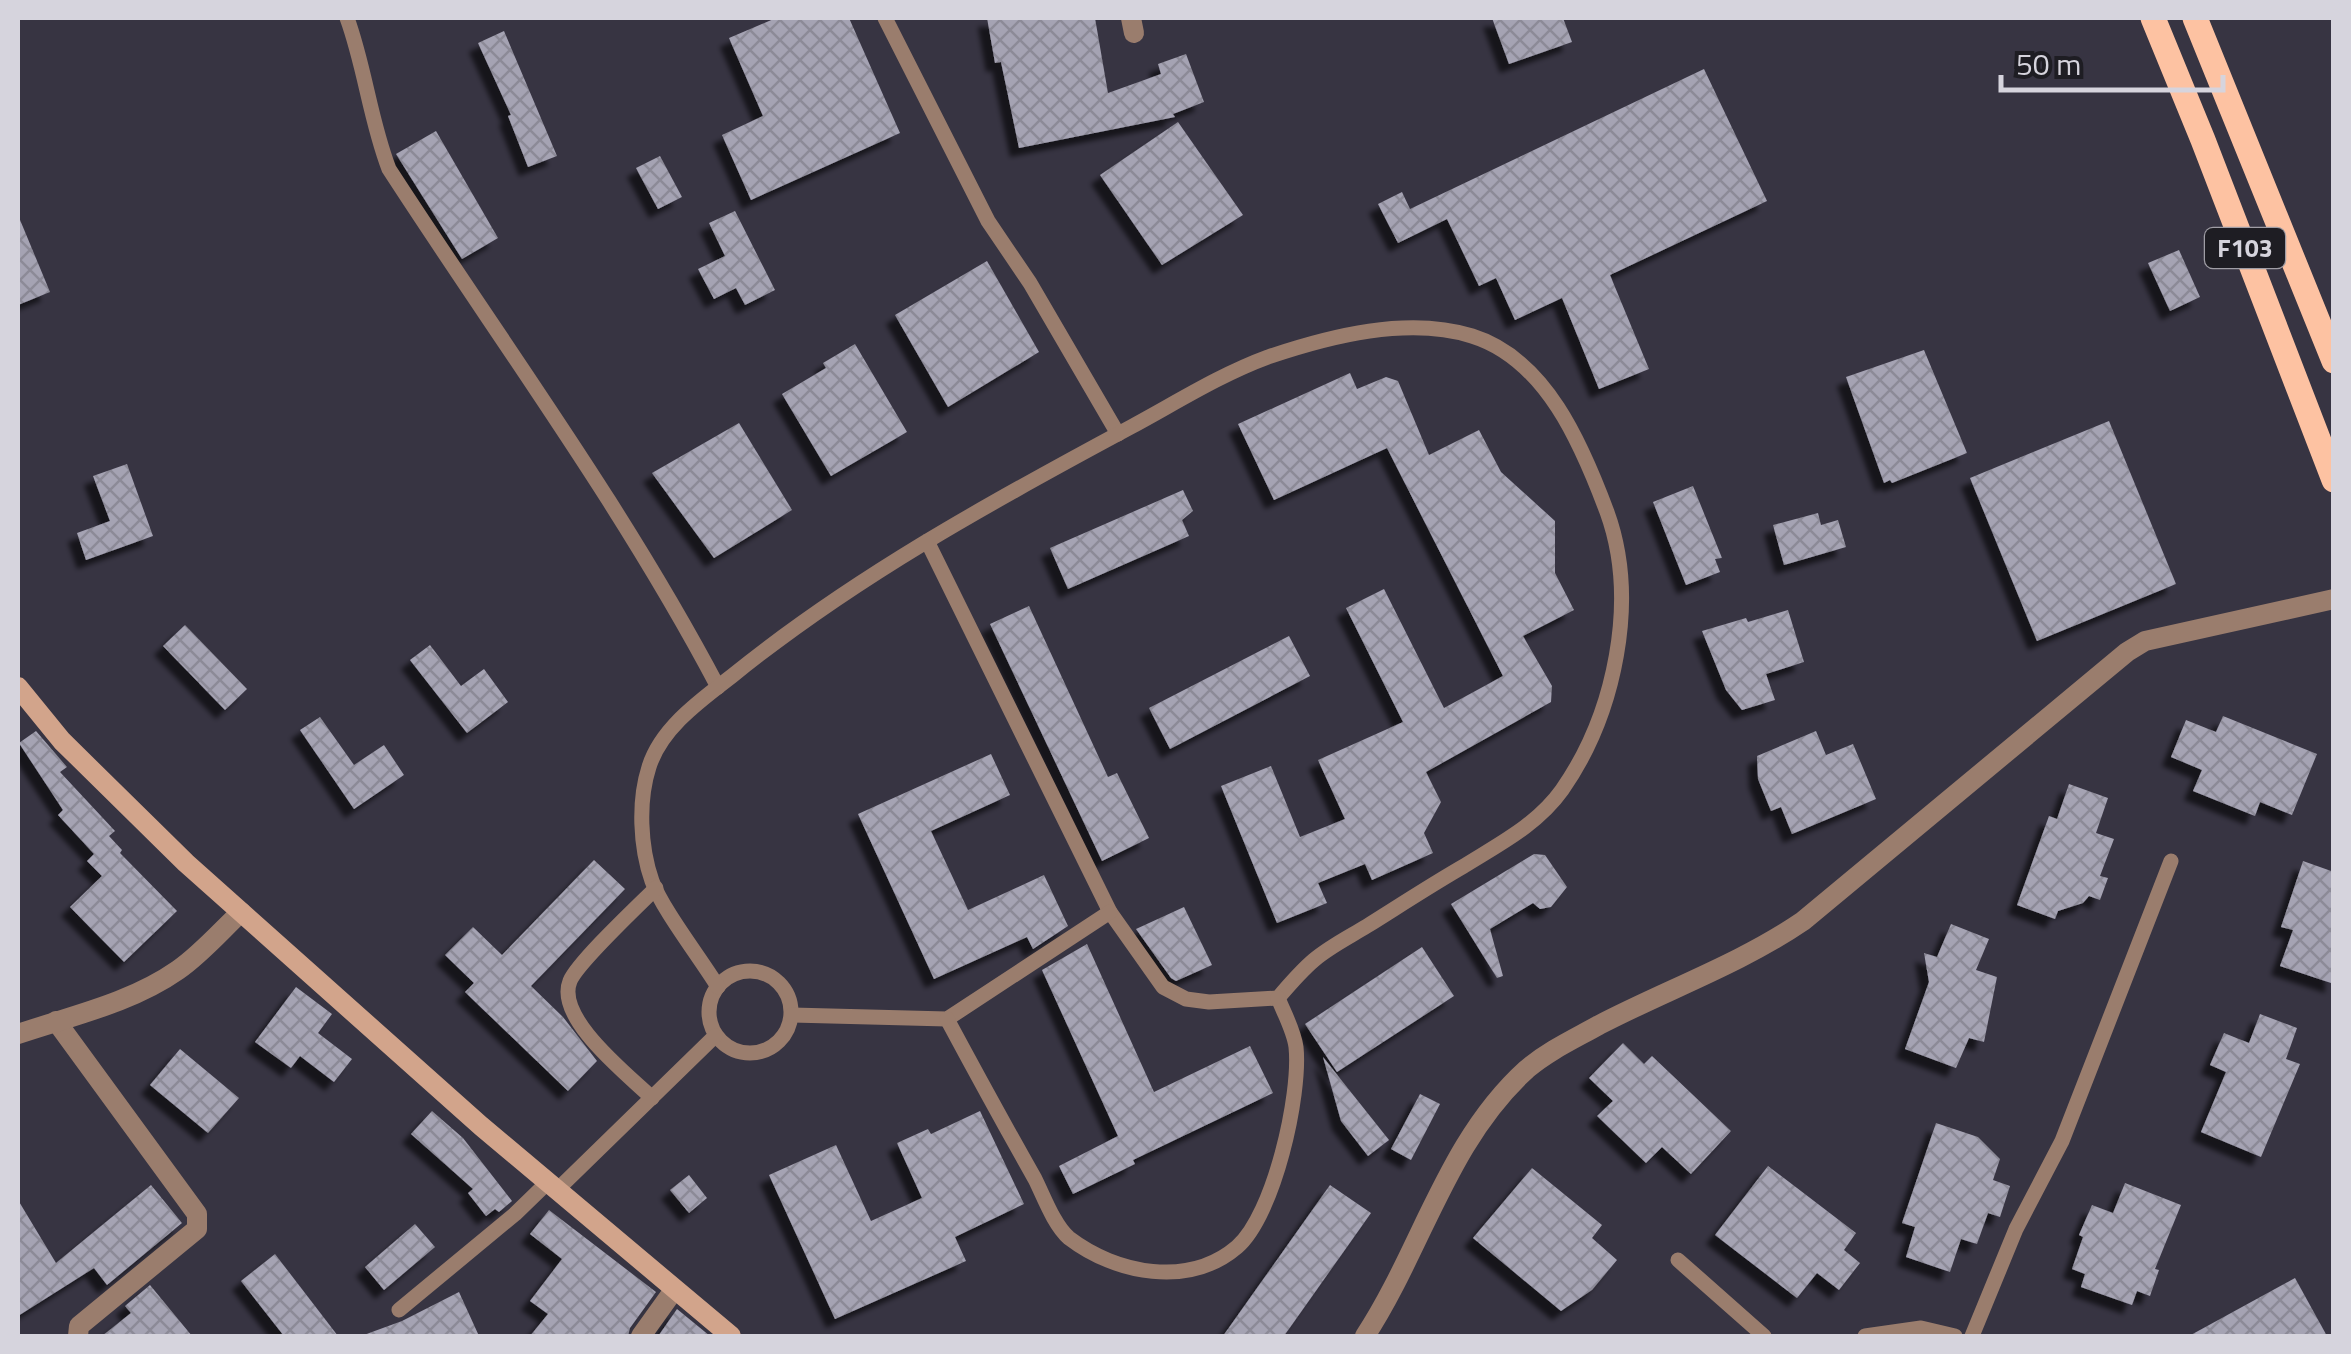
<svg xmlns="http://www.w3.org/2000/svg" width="2351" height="1354" font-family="'Titillium Web',sans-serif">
<defs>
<pattern id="building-cross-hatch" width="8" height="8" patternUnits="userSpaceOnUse" patternTransform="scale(2.5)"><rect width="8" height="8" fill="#a5a3b3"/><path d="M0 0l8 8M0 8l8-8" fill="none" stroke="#8c8a97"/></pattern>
<filter id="shadow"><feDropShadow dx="-9" dy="9" stdDeviation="2.5" flood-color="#0009"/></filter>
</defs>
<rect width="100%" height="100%" fill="#373442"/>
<!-- building -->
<g fill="url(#building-cross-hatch)" filter="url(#shadow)">
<path d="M776 18H849L900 133 751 200 722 135 763 116 729 38Z"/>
<path d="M987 18H1095L1108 93 1161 74 1158 64 1186 54 1204 102 1173 114 1175 117 1019 148 1001 62 995 63Z"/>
<path d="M1492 18H1563L1572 42 1509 64Z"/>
<path d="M504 31 557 156 528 167 508 116 511 115 478 43Z"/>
<path d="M1704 69 1767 201 1610 275 1649 369 1599 389 1562 298 1515 320 1496 278 1479 286 1447 219 1398 243 1378 204 1402 192 1410 209Z"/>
<path d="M1178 122 1243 215 1162 265 1100 175Z"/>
<path d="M436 131 498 238 462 259 396 154Z"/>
<path d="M660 156 682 197 658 209 636 168Z"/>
<path d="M735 211 775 290 745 305 736 288 714 299 698 269 725 256 709 223Z"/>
<path d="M18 215 50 292 18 305Z"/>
<path d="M2179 250 2200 297 2170 311 2148 263Z"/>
<path d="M987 261 1039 352 948 407 895 315Z"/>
<path d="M855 344 907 432 831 476 782 394 826 368 823 363Z"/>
<path d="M1924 350 1967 453 1892 483 1890 480 1884 483 1846 377Z"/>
<path d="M1350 373 1357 389 1386 377 1398 381 1429 455 1479 430 1501 472 1555 521V573L1574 610 1523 636 1552 686 1551 702 1426 772 1441 802 1424 833 1433 853 1372 880 1365 864 1318 883 1327 903 1277 923 1221 786 1271 766 1300 837 1345 819 1318 760 1403 722 1346 608 1384 589 1444 708 1503 676 1387 448 1274 500 1238 424Z"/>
<path d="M2109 421 2176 584 2037 641 1970 478Z"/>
<path d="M739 423 792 510 714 558 652 473Z"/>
<path d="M127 464 153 536 86 560 77 533 110 521 93 476Z"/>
<path d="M1693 486 1722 558 1715 559 1720 572 1686 585 1653 502Z"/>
<path d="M1183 490 1193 511 1182 520 1189 536 1068 589 1050 548Z"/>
<path d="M1818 513 1821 525 1838 520 1846 547 1784 565 1773 525Z"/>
<path d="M1029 606 1108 777 1117 773 1149 838 1102 861 990 624Z"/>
<path d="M1788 610 1804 662 1766 674 1775 700 1742 710 1726 690 1702 631 1746 618 1748 622Z"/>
<path d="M185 625 247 689 225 710 163 646Z"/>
<path d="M1289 636 1310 676 1170 749 1149 708Z"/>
<path d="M430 645 461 686 484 669 508 702 467 733 410 660Z"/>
<path d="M2223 716 2317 754 2292 815 2260 802 2255 816 2193 791 2202 770 2171 757 2186 720 2216 732Z"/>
<path d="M320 717 354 765 384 745 404 775 354 809 300 730Z"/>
<path d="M36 731 67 767 60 772 115 831 109 836 122 850 120 853 177 911 124 962 70 907 102 876 87 861 94 854 58 815 63 810 19 743Z"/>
<path d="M1816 731 1826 755 1853 744 1876 799 1792 834 1781 807 1771 811 1758 779 1757 756Z"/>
<path d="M991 754 1010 795 931 831 968 910 1044 875 1068 926 1033 949 1027 937 934 979 858 814Z"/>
<path d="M2069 784 2108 798 2096 833 2114 839 2100 876 2108 878 2100 900 2089 896 2083 903 2058 911 2055 919 2017 905 2049 816 2057 819Z"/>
<path d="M1534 854 1545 855 1567 887 1551 907 1540 909 1533 903 1490 929 1503 976 1497 978 1451 904Z"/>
<path d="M594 860 625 889 531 986 563 1017 597 1061 568 1091 465 992 474 983 445 955 473 927 502 955Z"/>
<path d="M2303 861 2334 872V984L2280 966 2293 930 2281 927Z"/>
<path d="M1184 907 1212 965 1176 981 1171 978 1136 929Z"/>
<path d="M1951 924 1989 939 1976 970 1997 977 1984 1042 1969 1038 1956 1068 1905 1049 1929 982 1924 953 1937 957Z"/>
<path d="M1087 944 1154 1092 1250 1046 1273 1093 1133 1160 1135 1164 1073 1194 1059 1166 1118 1136 1042 970Z"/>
<path d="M1422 947 1454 996 1337 1072 1305 1024Z"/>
<path d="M296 987 332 1014 318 1033 352 1059 334 1082 300 1056 291 1068 255 1042Z"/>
<path d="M2260 1014 2297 1028 2286 1059 2300 1064 2261 1157 2201 1132 2226 1072 2210 1065 2224 1033 2249 1043Z"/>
<path d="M1623 1043 1644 1064 1652 1056 1731 1131 1691 1174 1662 1147 1646 1163 1597 1116 1613 1101 1589 1078Z"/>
<path d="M180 1049 239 1098 208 1133 150 1085Z"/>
<path d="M1323 1057 1389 1140 1368 1156 1341 1121Z"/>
<path d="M1420 1094 1440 1104 1411 1160 1391 1149Z"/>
<path d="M432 1111 463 1138 512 1201 499 1212 495 1209 486 1216 468 1193 473 1189 411 1134Z"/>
<path d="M980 1111 1024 1204 955 1237 966 1261 835 1319 769 1175 836 1145 871 1221 922 1198 897 1143 928 1129 931 1134Z"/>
<path d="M1936 1123 1978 1137 2000 1159 1993 1180 2010 1186 2000 1217 1988 1213 1977 1244 1961 1239 1950 1272 1906 1257 1915 1227 1902 1223Z"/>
<path d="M1768 1166 1856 1233 1844 1250 1860 1263 1839 1290 1817 1273 1797 1298 1715 1235Z"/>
<path d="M1532 1168 1602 1225 1592 1238 1617 1260 1592 1290 1561 1311 1473 1238Z"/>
<path d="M689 1175 707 1198 689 1213 670 1190Z"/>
<path d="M2125 1183 2181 1205 2155 1269 2159 1270 2150 1296 2137 1291 2132 1305 2081 1287 2085 1274 2072 1269 2083 1237 2079 1235 2092 1205 2113 1213Z"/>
<path d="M151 1185 182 1223 107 1285 94 1268 18 1316V1200L56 1263Z"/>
<path d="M1330 1185 1371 1213 1284 1336H1223Z"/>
<path d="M549 1210 656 1292 630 1328 628 1336H530L548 1314 530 1301 562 1259 530 1234Z"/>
<path d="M415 1224 435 1247 384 1290 365 1267Z"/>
<path d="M275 1254 338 1336H284L241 1281Z"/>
<path d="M2295 1278 2327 1336H2189Z"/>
<path d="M150 1285 192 1336H102L131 1313 125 1306Z"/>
<path d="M459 1292 479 1336H361L402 1321Z"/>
<path d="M677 1309 710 1336 659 1335Z"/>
</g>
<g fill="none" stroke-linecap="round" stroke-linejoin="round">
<!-- lane -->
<g stroke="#9a7d6d" stroke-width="15">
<path d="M347 18C365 67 370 120 389 169 501 342 622 505 718 687"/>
<path d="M885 18 988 221 1030 283 1118 434"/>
<circle cx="750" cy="1012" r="41"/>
<path d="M718 987C701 959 662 909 652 881 640 847 638 801 649 767 661 728 701 700 732 676 853 578 991 502 1129 428 1174 404 1219 375 1268 357 1330 336 1408 316 1472 336 1546 359 1582 445 1607 512 1639 600 1615 714 1562 790 1537 825 1499 844 1464 866 1431 885 1399 906 1367 926 1349 937 1329 947 1314 960 1301 971 1289 985 1278 998L1209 1002 1186 999 1163 987 1110 912 927 541"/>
<path d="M792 1015 947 1019 1110 912"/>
<path d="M947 1019C976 1073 1005 1126 1035 1179 1044 1197 1054 1225 1069 1238 1116 1274 1189 1288 1237 1247 1274 1215 1301 1095 1296 1047 1294 1031 1284 1013 1278 998"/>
<path d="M652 1098C627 1074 555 1018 570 981 578 962 638 906 656 888"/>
<path d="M557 1190 715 1036"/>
<path d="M1678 1260 1764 1336"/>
<path d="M399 1310 515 1214 548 1182"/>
<path d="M1865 1336 1921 1328 1955 1336"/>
<path d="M1972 1336 2016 1229 2062 1141 2171 861"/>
</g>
<!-- street -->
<g stroke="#9a7d6d" stroke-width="20">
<path d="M1131 18 1134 33"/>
<path d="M56 1021 197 1214V1229L79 1326 78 1336"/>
<path d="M18 1034C71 1016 131 1003 178 970 200 955 221 931 241 912"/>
<path d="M641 1336 674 1290"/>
<path d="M1365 1336C1422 1249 1447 1141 1527 1069 1548 1051 1574 1039 1599 1025 1666 990 1740 964 1803 921L2127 652 2145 641 2334 599"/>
</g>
<!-- secondary -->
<path stroke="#d2a48b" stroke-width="20" d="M18 687 62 741 186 863 481 1126 731 1336"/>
<!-- primary -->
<g stroke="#fdc2a2" stroke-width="25">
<path d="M2153 18 2203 140 2334 480"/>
<path d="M2195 18 2334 361"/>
</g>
</g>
<g text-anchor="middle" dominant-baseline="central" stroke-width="10" stroke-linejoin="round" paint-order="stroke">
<!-- shield labels -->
<rect fill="#1e1d23" stroke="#9f9da5" stroke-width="2.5" x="2205" y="228" width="80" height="40" rx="8"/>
<g font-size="25" font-weight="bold" fill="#d6d4dd">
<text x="2245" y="248">F103</text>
</g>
</g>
<!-- border -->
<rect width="2351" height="1354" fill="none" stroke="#d6d4dd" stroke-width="40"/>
<!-- scale -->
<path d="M2001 75v15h222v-15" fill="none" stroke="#d6d4dd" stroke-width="5"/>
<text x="2016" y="75" font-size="30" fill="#d6d4dd" stroke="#1e1d23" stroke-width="8" paint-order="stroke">50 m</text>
</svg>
